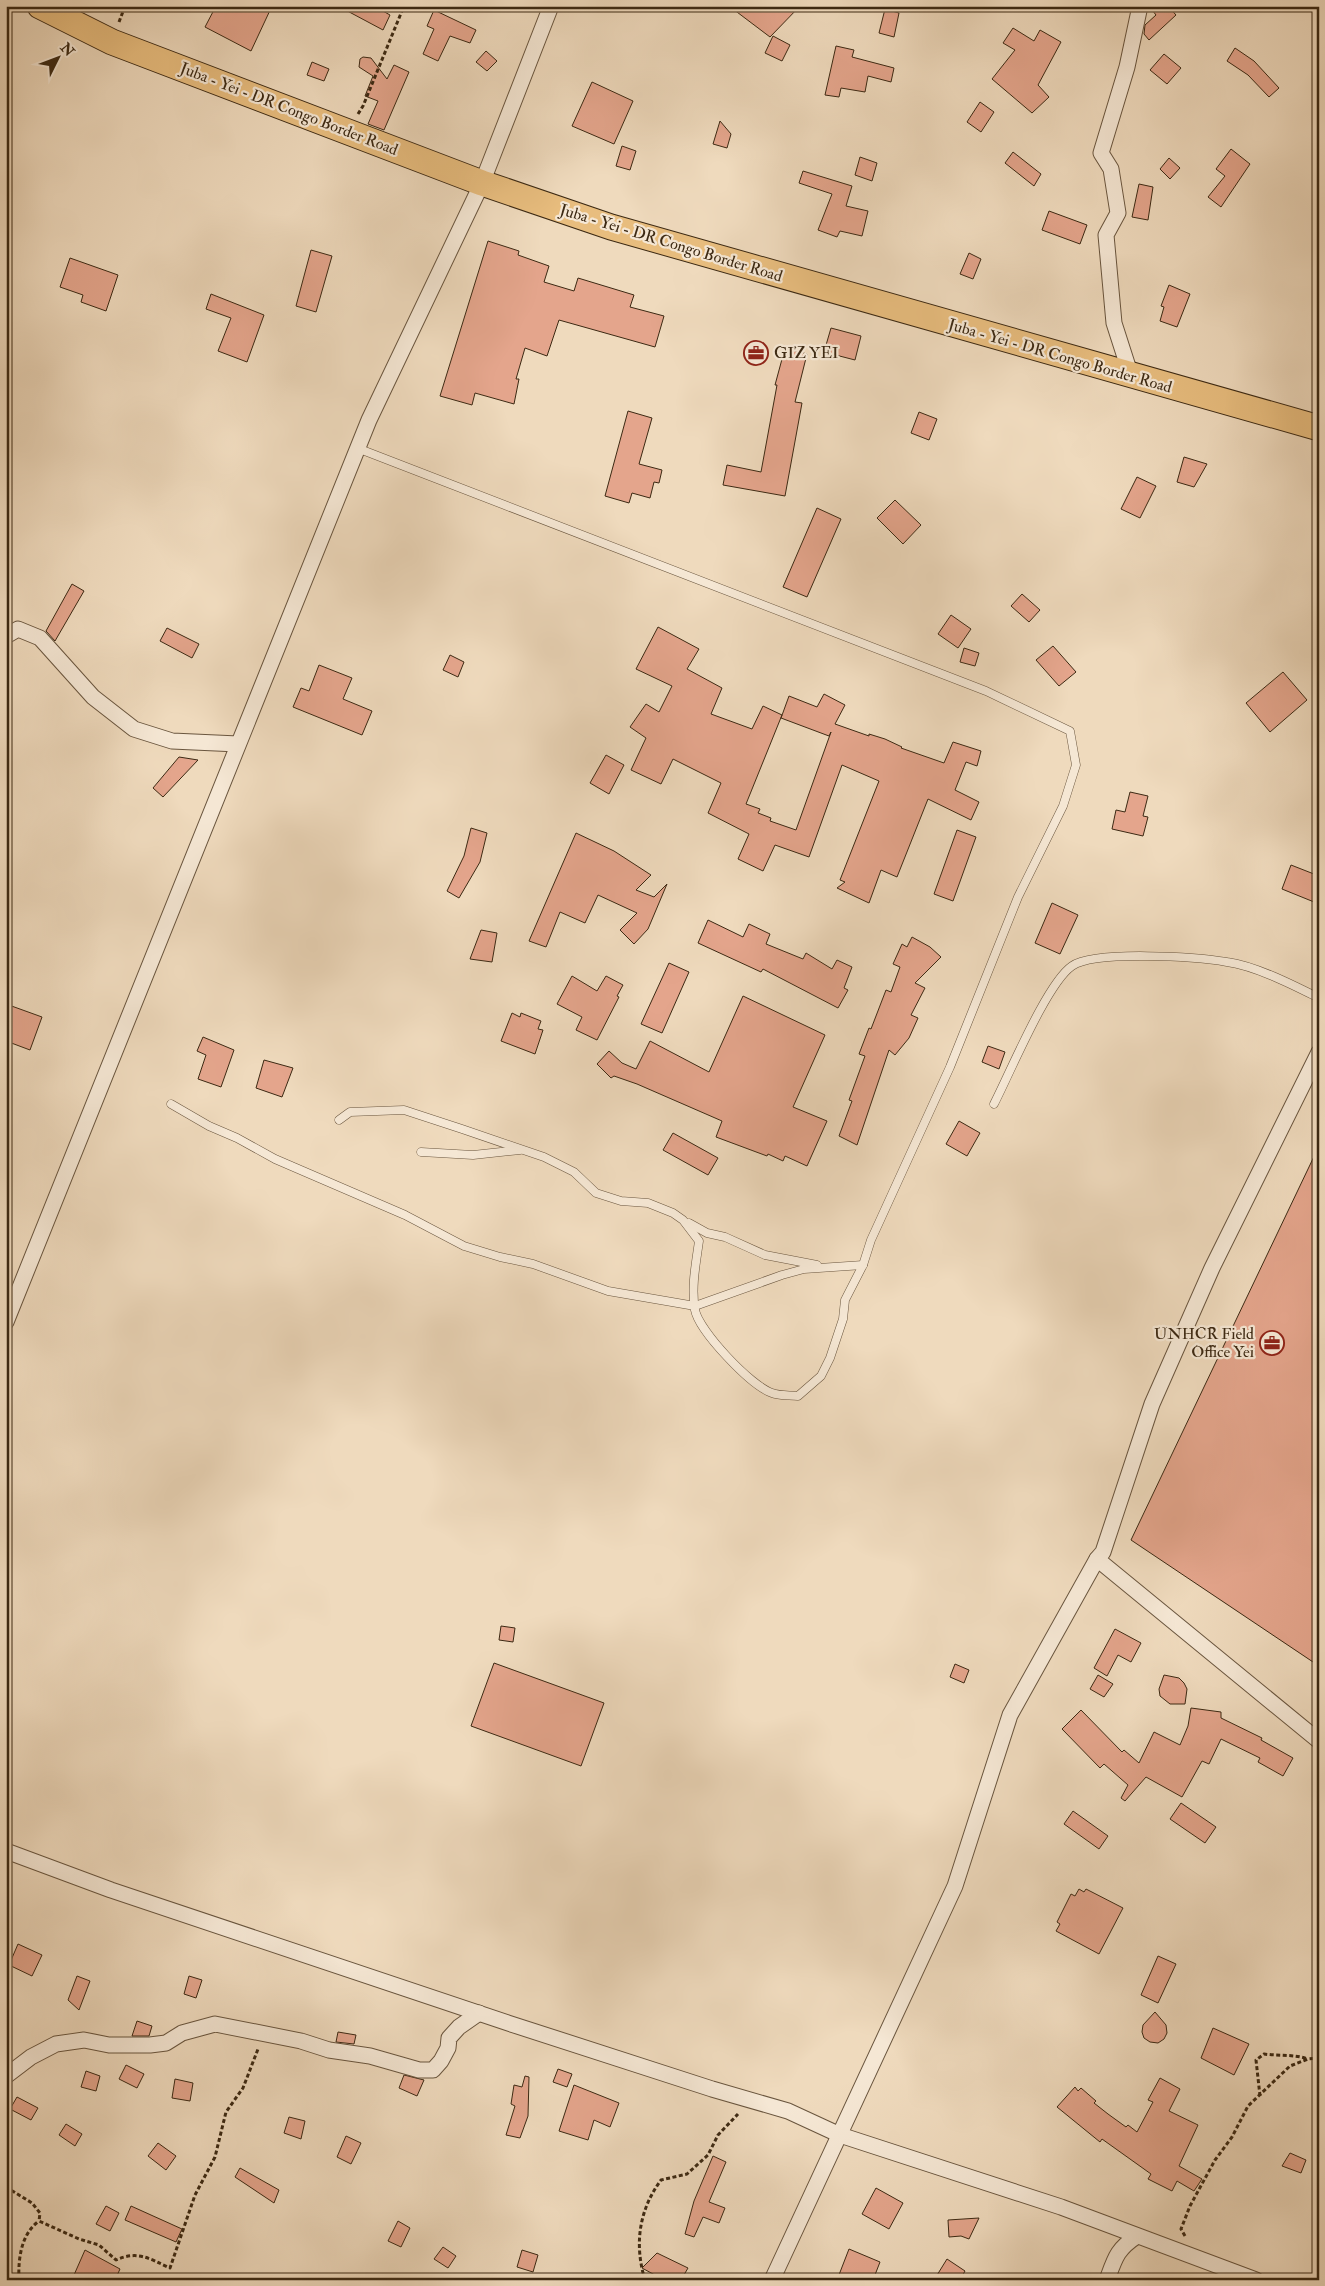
<svg xmlns="http://www.w3.org/2000/svg" width="1325" height="2286" font-family="'IM FELL Double Pica',serif">
<rect width="100%" height="100%" fill="#efdabd"/>
<filter id="stains"><feTurbulence type="fractalNoise" baseFrequency=".004" numOctaves="4"/><feColorMatrix values="0 0 0 0 .2 0 0 0 0 .09 0 0 0 0 .02 0 0 0 .5 -.17"/></filter>
<radialGradient id="worn" r=".72"><stop offset=".6" stop-color="#630" stop-opacity="0"/><stop offset="1" stop-color="#630" stop-opacity=".3"/></radialGradient>
<!-- building -->
<g fill="#e4a58c" stroke="#3c2913">
<path d="M216 6H272L251 51 205 27Z"/>
<path d="M338 6H374L390 15 383 30Z"/>
<path d="M729 6H800L770 37Z"/>
<path d="M1149 6H1168L1176 15 1149 40 1144 34 1145 25 1156 15Z"/>
<path d="M885 9 899 13 894 37 879 33Z"/>
<path d="M434 10 476 30 470 43 450 36 438 61 423 54 434 29 427 26Z"/>
<path d="M1013 28 1034 41 1040 30 1061 42 1038 85 1049 97 1032 113 992 79 1015 50 1003 43Z"/>
<path d="M773 36 790 45 782 61 765 53Z"/>
<path d="M836 46 854 50 852 57 894 68 891 82 868 76 865 92 841 88 839 97 825 95Z"/>
<path d="M1235 48 1254 61 1279 88 1269 97 1248 75 1227 61Z"/>
<path d="M486 51 497 61 487 71 476 62Z"/>
<path d="M1164 54 1181 68 1167 84 1150 70Z"/>
<path d="M363 57 371 58 387 79 394 65 409 72 384 130 368 124 378 101 365 96 373 76 359 67 360 59Z"/>
<path d="M312 62 329 69 324 81 307 75Z"/>
<path d="M592 82 633 101 614 144 572 126Z"/>
<path d="M980 102 994 112 981 132 967 122Z"/>
<path d="M720 121 731 134 727 148 713 144Z"/>
<path d="M622 146 636 151 630 170 616 166Z"/>
<path d="M1231 149 1250 164 1221 207 1208 197 1225 176 1216 169Z"/>
<path d="M1013 152 1041 174 1034 186 1005 163Z"/>
<path d="M860 157 877 163 872 181 855 175Z"/>
<path d="M1169 158 1180 168 1170 179 1160 169Z"/>
<path d="M803 171 852 186 846 206 868 211 862 236 840 231 837 237 818 230 832 194 799 183Z"/>
<path d="M1139 184 1153 187 1148 220 1132 217Z"/>
<path d="M1049 211 1087 225 1080 244 1042 230Z"/>
<path d="M488 241 519 251 518 255 549 266 544 282 574 291 578 278 634 295 630 307 664 316 655 347 559 320 547 356 525 348 516 379H519L514 404 475 393 472 405 440 396Z"/>
<path d="M311 250 332 256 316 312 296 306Z"/>
<path d="M969 253 981 259 973 279 960 274Z"/>
<path d="M70 258 118 275 106 311 81 302 83 295 60 287Z"/>
<path d="M1169 285 1190 294 1177 327 1160 321 1164 307 1161 306Z"/>
<path d="M211 294 264 315 247 362 218 351 231 318 206 309Z"/>
<path d="M831 328 861 336 855 360 824 352Z"/>
<path d="M785 348 807 354 795 402 802 403 785 496 723 485 727 465 761 472 777 385H775Z"/>
<path d="M628 411 652 418 639 464 662 470 659 483 654 482 650 498 632 493 629 503 605 496Z"/>
<path d="M919 412 937 419 929 440 911 433Z"/>
<path d="M1184 457 1207 464 1194 487 1177 482Z"/>
<path d="M1137 477 1156 486 1140 518 1121 509Z"/>
<path d="M895 500 921 525 903 544 877 518Z"/>
<path d="M817 508 841 519 807 597 783 587Z"/>
<path d="M72 584 84 591 55 641 46 631Z"/>
<path d="M1022 594 1040 610 1029 622 1011 606Z"/>
<path d="M951 615 971 629 958 648 938 634Z"/>
<path d="M658 627 699 649 687 669 722 688 711 714 752 729 763 706 782 715 746 804 760 809 758 813 771 818 770 821 796 830 831 732 829 736 781 718 789 696 817 707 824 694 845 705 835 724 869 736V734L885 739 902 747 901 748 944 763 953 742 981 751 977 766 966 762 955 790 979 802 971 820 928 799 897 877 881 870 869 903 837 888 845 882 840 880 879 781 842 765 809 857 775 845 763 871 738 859 749 834 708 813 721 783 673 759 661 784 631 770 646 738 630 727 646 704 659 712 672 686 636 669Z"/>
<path d="M167 628 199 644 192 658 160 641Z"/>
<path d="M1053 646 1076 672 1059 686 1036 660Z"/>
<path d="M964 648 979 653 975 666 960 662Z"/>
<path d="M450 655 464 662 458 677 443 670Z"/>
<path d="M319 665 352 678 343 699 372 711 362 735 293 707 301 688 309 691Z"/>
<path d="M1283 672 1307 700 1270 732 1246 703Z"/>
<path d="M606 755 624 765 609 794 590 783Z"/>
<path d="M179 757 198 760 163 797 153 788Z"/>
<path d="M1130 792 1148 796 1143 816 1148 817 1143 836 1112 829 1116 810 1125 812Z"/>
<path d="M471 828 487 833 480 862 459 898 447 891 464 856Z"/>
<path d="M957 830 976 837 953 901 934 894Z"/>
<path d="M576 833 614 851 651 875 636 890 654 897 667 884 648 929 634 944 620 930 637 913 598 895 585 923 560 912 546 947 529 941Z"/>
<path d="M1291 865 1319 876V904L1282 889Z"/>
<path d="M1052 903 1078 915 1060 954 1035 943Z"/>
<path d="M708 920 743 937 749 924 770 934 766 944 803 959 806 953 832 969 837 960 852 967 844 988 848 990 838 1008 763 969 761 972 698 943Z"/>
<path d="M481 930 497 933 492 962 470 959Z"/>
<path d="M912 937 930 947 941 957 915 983 925 988 911 1015 918 1018 909 1038 895 1055 889 1050 857 1145 839 1136 852 1101 849 1100 865 1056 859 1054 869 1028 871 1029 886 990 891 992 900 967 893 964 902 944 907 947Z"/>
<path d="M669 963 689 972 662 1033 641 1024Z"/>
<path d="M572 976 597 991 606 976 623 985 617 996 619 997 597 1040 576 1030 582 1017 557 1004Z"/>
<path d="M743 996 825 1035 793 1107 827 1121 807 1166 785 1156 783 1161 768 1154 767 1156 716 1137 722 1121 637 1084 614 1076 611 1078 597 1064 609 1051 622 1063 636 1069 650 1041 709 1072Z"/>
<path d="M6 1004 42 1017 30 1050 6 1041Z"/>
<path d="M512 1013 520 1017 521 1013 541 1021 538 1029 543 1030 535 1054 501 1041Z"/>
<path d="M203 1037 234 1050 221 1087 198 1079 206 1055 197 1051Z"/>
<path d="M988 1046 1005 1052 999 1069 982 1062Z"/>
<path d="M264 1060 293 1068 282 1097 256 1088Z"/>
<path d="M959 1121 980 1133 967 1156 946 1144Z"/>
<path d="M673 1133 718 1158 708 1175 663 1150Z"/>
<path d="M1319 1146V1666L1131 1540Z"/>
<path d="M501 1626 515 1628 513 1642 499 1640Z"/>
<path d="M1115 1629 1141 1643 1131 1662 1118 1655 1107 1676 1094 1668Z"/>
<path d="M494 1663 604 1703 581 1766 471 1726Z"/>
<path d="M955 1664 969 1670 964 1683 950 1677Z"/>
<path d="M1098 1675 1113 1684 1104 1697 1090 1689Z"/>
<path d="M1164 1675 1179 1678 1184 1683 1187 1689 1185 1704H1170L1160 1696 1159 1689Z"/>
<path d="M1191 1708 1221 1712V1718L1262 1738 1261 1740 1293 1758 1283 1776 1258 1762 1260 1758 1221 1739 1209 1764 1202 1761 1182 1797 1146 1777 1125 1801 1121 1798 1128 1785 1104 1764 1100 1768 1062 1729 1081 1710 1122 1752 1124 1750 1139 1763 1154 1732 1180 1745 1188 1726Z"/>
<path d="M1181 1803 1216 1827 1205 1843 1170 1819Z"/>
<path d="M1073 1811 1108 1836 1099 1849 1064 1824Z"/>
<path d="M1079 1889 1084 1892 1086 1889 1123 1908 1099 1954 1056 1931 1060 1924 1057 1922 1071 1894 1075 1896Z"/>
<path d="M18 1944 42 1955 32 1976 9 1965Z"/>
<path d="M1158 1956 1176 1964 1158 2003 1141 1995Z"/>
<path d="M77 1976 90 1981 79 2010 68 2000Z"/>
<path d="M189 1976 202 1980 196 1998 184 1994Z"/>
<path d="M1155 2012 1166 2025 1167 2033 1164 2039 1158 2043 1150 2042 1144 2038 1142 2032 1143 2025Z"/>
<path d="M137 2021 152 2026 149 2036H132Z"/>
<path d="M1213 2028 1249 2044 1234 2075 1201 2058Z"/>
<path d="M338 2032 356 2035 354 2044 336 2042Z"/>
<path d="M126 2065 144 2074 137 2088 119 2079Z"/>
<path d="M558 2069 572 2074 567 2087 553 2082Z"/>
<path d="M86 2071 100 2076 96 2091 81 2087Z"/>
<path d="M404 2075 424 2080 417 2096 399 2088Z"/>
<path d="M525 2076 529 2077 528 2116 520 2138 506 2135 515 2106 511 2104 514 2085 522 2087Z"/>
<path d="M1160 2078 1180 2089 1169 2111 1198 2125 1179 2166 1202 2179 1194 2191 1177 2181 1172 2191 1148 2179 1151 2174 1102 2139 1100 2142 1057 2107 1075 2087 1078 2091 1081 2088 1096 2101 1094 2103 1108 2114 1126 2127 1128 2125 1137 2132 1153 2102 1148 2100Z"/>
<path d="M175 2079 193 2083 190 2101 172 2098Z"/>
<path d="M574 2085 619 2103 610 2127 594 2120 588 2140 559 2131Z"/>
<path d="M17 2097 38 2108 31 2120 10 2109Z"/>
<path d="M289 2117 305 2121 301 2139 284 2133Z"/>
<path d="M66 2124 82 2134 75 2146 59 2135Z"/>
<path d="M346 2136 361 2143 351 2164 337 2157Z"/>
<path d="M158 2143 176 2156 166 2170 148 2156Z"/>
<path d="M1290 2153 1306 2160 1301 2173 1282 2166Z"/>
<path d="M713 2156 726 2162 709 2202 725 2208 719 2223 703 2217 694 2237 685 2234 694 2201Z"/>
<path d="M240 2168 279 2190 274 2203 235 2177Z"/>
<path d="M876 2188 903 2203 889 2229 862 2214Z"/>
<path d="M106 2206 119 2213 110 2231 96 2224Z"/>
<path d="M131 2206 182 2229 176 2242 125 2220Z"/>
<path d="M979 2218 969 2239 961 2236 949 2237 948 2220Z"/>
<path d="M398 2221 410 2228 401 2247 388 2241Z"/>
<path d="M443 2247 456 2256 448 2268 434 2259Z"/>
<path d="M849 2249 880 2262 873 2280H837Z"/>
<path d="M85 2250 120 2269 115 2280H85L74 2275Z"/>
<path d="M522 2250 538 2255 533 2272 517 2267Z"/>
<path d="M657 2253 688 2268 681 2280H664L642 2268Z"/>
<path d="M947 2259 965 2271 960 2280H934Z"/>
</g>
<g fill="none" stroke-linecap="round" stroke-linejoin="round">
<defs>
<g id="lane">
<path d="M171 1104 209 1126 237 1138 275 1159 405 1215 464 1246 500 1257 533 1264 608 1291 695 1306 782 1275 804 1269 863 1265"/>
<path d="M994 1104C1010 1073 1047 983 1072 966 1095 950 1198 957 1227 962 1256 966 1293 985 1319 998"/>
<path d="M339 1120 350 1112 404 1110 462 1129 544 1157 574 1172 596 1193 621 1201 648 1203 673 1213 683 1220 699 1241C696 1263 691 1287 695 1310 699 1331 751 1386 772 1393 779 1396 790 1395 798 1396L821 1376 830 1358 843 1319 845 1300 863 1265 871 1240 950 1067 1018 897 1063 806 1076 765 1070 731 986 691 357 448"/>
<path d="M421 1152 473 1155 520 1150"/>
<path d="M689 1223 707 1233 725 1237 765 1255 817 1265"/>
</g>
<g id="street">
<path d="M1131 376 1114 323 1106 235 1118 213 1111 169 1101 153 1127 67 1140 6"/>
<path d="M6 636 18 629 40 638 93 697 134 729 172 741 238 744"/>
<path d="M6 1322 369 420 482 183 551 6"/>
<path d="M1097 1559 1319 1741"/>
<path d="M6 1851 111 1890 508 2023 712 2089 788 2111 840 2135 1061 2207 1256 2280"/>
<path d="M6 2076 31 2057 56 2044 84 2040 109 2045H150L166 2043 182 2033 215 2024 301 2041 329 2050 370 2056 419 2070H433L441 2061 448 2048 449 2038 459 2027 479 2013"/>
<path d="M772 2280 955 1886 1010 1715 1097 1559 1103 1552 1152 1404 1212 1268 1319 1052"/>
<path d="M1107 2280C1115 2258 1117 2249 1137 2236"/>
</g>
<path id="primary" d="M40 6 112 42 482 183 611 227 1319 428"/>
</defs>
<!-- lane casing -->
<use href="#lane" stroke="#69553e" stroke-width="9"/>
<!-- street casing -->
<use href="#street" stroke="#69553e" stroke-width="17"/>
<!-- primary casing -->
<use href="#primary" stroke="#3c2913" stroke-width="27"/>
<!-- path -->
<g stroke="#3c2913" stroke-width="3" stroke-dasharray="4 2.5" stroke-linecap="butt">
<path d="M119 22 125 6"/>
<path d="M358 114 363 106 404 6"/>
<path d="M1260 2096 1256 2060 1264 2054C1278 2056 1294 2054 1308 2059"/>
<path d="M6 2187 32 2203 40 2213 39 2221 79 2239 99 2245 116 2260C138 2250 150 2259 170 2268L195 2195 215 2157 226 2112 243 2088 258 2049"/>
<path d="M1185 2236 1181 2229 1190 2206 1215 2160 1232 2137 1248 2106 1290 2066 1308 2059 1319 2058"/>
<path d="M19 2280C18 2259 21 2234 39 2221"/>
<path d="M645 2280C634 2244 639 2210 661 2180L687 2174 708 2155 718 2135 738 2114"/>
</g>
<!-- lane -->
<use href="#lane" stroke="#f5e7d4" stroke-width="8"/>
<!-- street -->
<use href="#street" stroke="#f5e7d4" stroke-width="15"/>
<!-- primary -->
<use href="#primary" stroke="#e8bd7e" stroke-width="25"/>
</g>
<!-- icons -->
<defs>
<symbol id="office-ring" viewBox="-11 -11 22 22"><circle r="9.5" fill="#f5e7d4" stroke="#8f2418" stroke-width="1.5"/><path d="M-6-3h4V-5.5h4V-3h4V5H-6ZM-1-4.5V-3h2v-1.5ZM-6 0V1H6V0Z" fill="#8f2418"/></symbol>
</defs>
<g fill-rule="evenodd">
<use href="#office-ring" x="742" y="339" width="28" height="28"/>
<use href="#office-ring" x="1258" y="1329" width="28" height="28"/>
</g>
<g text-anchor="middle" dominant-baseline="central" stroke-width="4.5" stroke-linejoin="round" paint-order="stroke">
<!-- street labels -->
<g font-size="16" fill="#3c2913" stroke="#f5e7d4">
<text transform="translate(289 109) rotate(21)">Juba - Yei - DR Congo Border Road</text>
<text transform="translate(671 243) rotate(17)">Juba - Yei - DR Congo Border Road</text>
<text transform="translate(1060 356) rotate(16)">Juba - Yei - DR Congo Border Road</text>
</g>
<!-- poi labels -->
<g font-size="16" fill="#3c2913" stroke="#f5e7d4" text-anchor="start">
<text x="774" y="353">GIZ YEI</text>
<text x="1254" y="1334" text-anchor="end">UNHCR Field<tspan x="1254" dy="18">Office Yei</tspan></text>
</g>
</g>
<!-- margin -->
<rect width="1325" height="2286" fill="none" stroke="#efdabd" stroke-width="25"/>
<rect x="8" y="8" width="1310" height="2271" fill="none" stroke="#3c2913" stroke-width="2.5"/>
<rect x="12" y="12" width="1300" height="2261" fill="none" stroke="#3c2913"/>
<!-- north arrow -->
<g transform="translate(58 58) rotate(48)" stroke="#f5e7d4" stroke-width="4" paint-order="stroke">
<path d="M0-4L9 19L0 12L-9 19Z" fill="#3c2913"/>
<text y="-8" font-size="14" font-weight="bold" text-anchor="middle" fill="#3c2913">N</text>
</g>
<rect width="100%" height="100%" filter="url(#stains)"/>
<rect width="100%" height="100%" fill="url(#worn)"/>
</svg>
